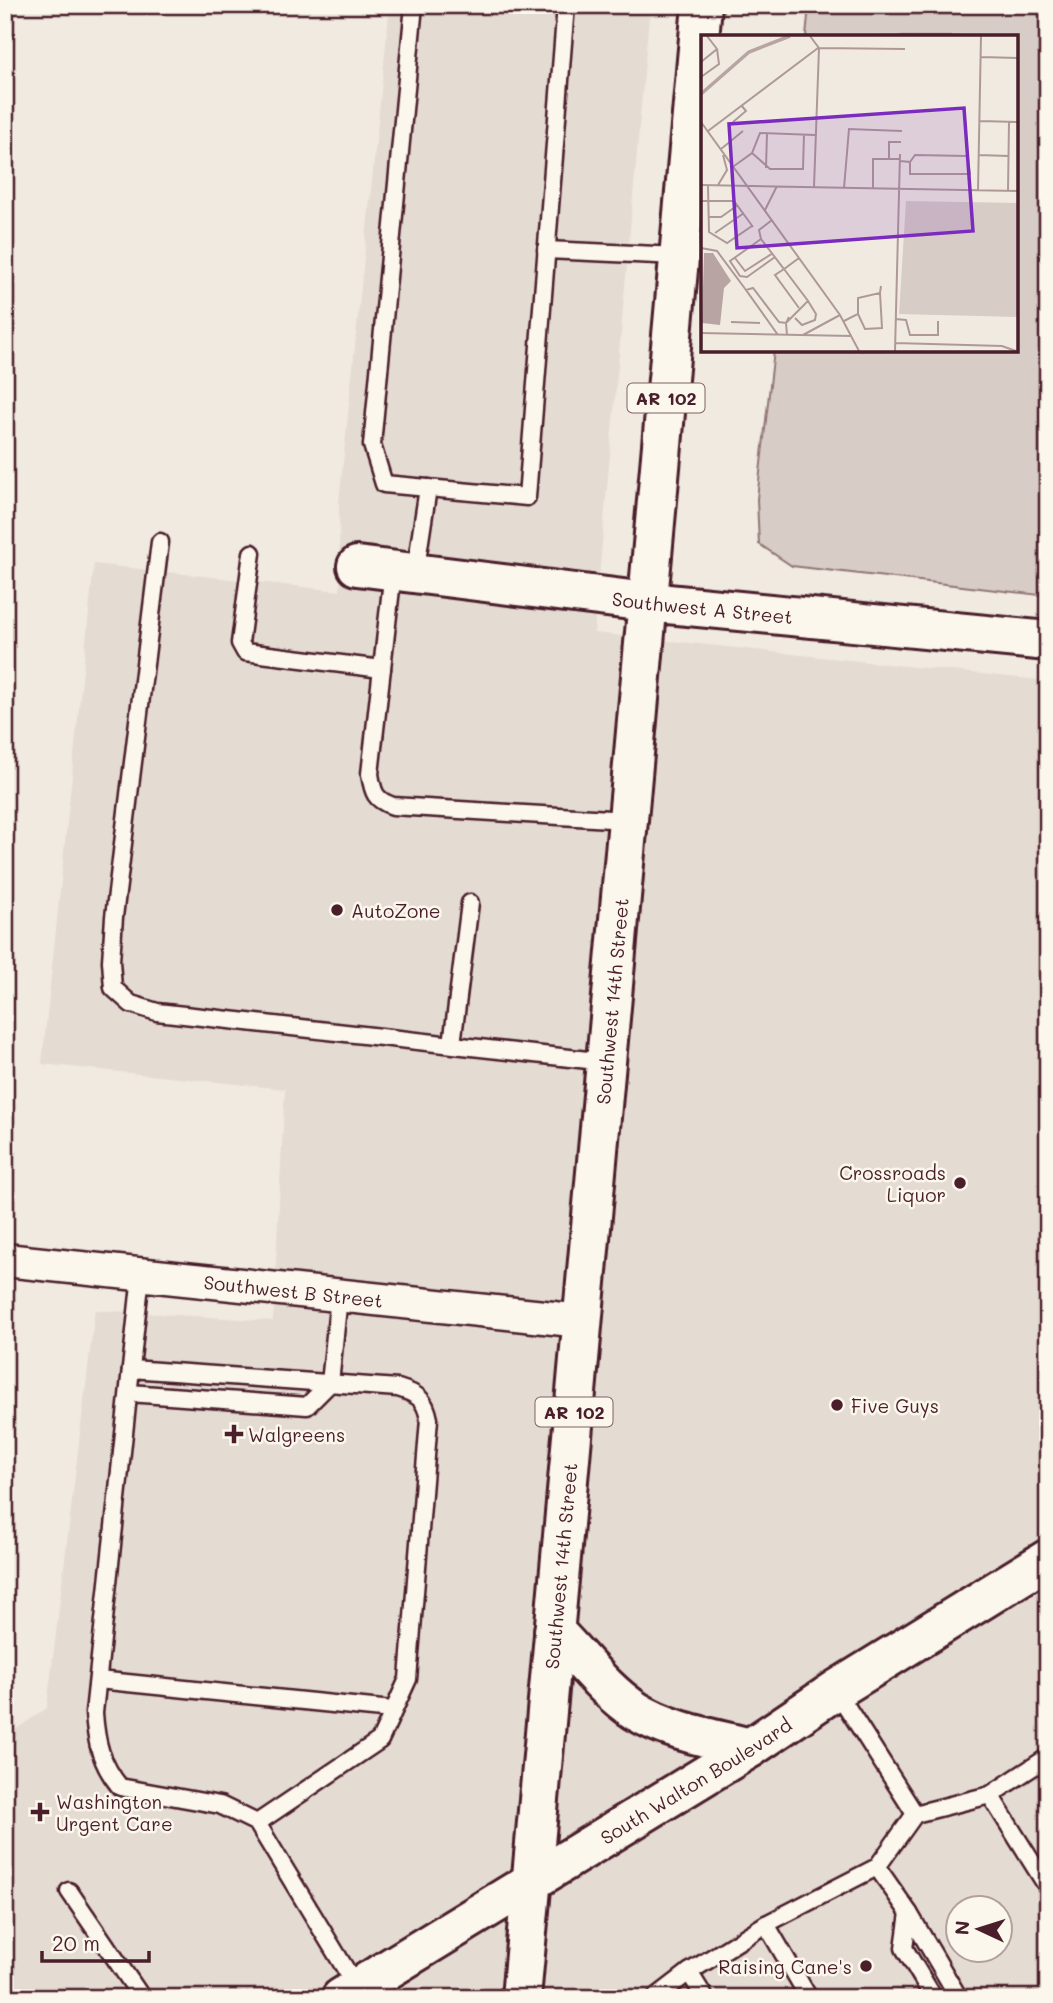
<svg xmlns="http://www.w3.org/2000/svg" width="1053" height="2003" font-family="Mali,sans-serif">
<rect width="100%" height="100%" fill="#f0eae0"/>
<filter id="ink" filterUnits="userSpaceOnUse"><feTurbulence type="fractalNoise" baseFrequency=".0143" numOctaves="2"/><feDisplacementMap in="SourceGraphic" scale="14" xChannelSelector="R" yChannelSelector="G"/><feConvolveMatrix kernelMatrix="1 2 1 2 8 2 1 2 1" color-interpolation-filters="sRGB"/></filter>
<g filter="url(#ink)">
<!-- built -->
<path fill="#e4dbd2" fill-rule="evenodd" d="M390 5H650L594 633 1048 681V1998H5V1737L47 1708 95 1310 273 1321 285 1089 42 1064 94 564 340 591 339 503ZM958 1909H1000V1951H958Z"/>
<!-- green -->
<path fill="#d8ccc6" stroke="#917678" stroke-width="2" d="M809 5H1048V596L792 566 759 544 757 499 774 350H1016V37H806Z"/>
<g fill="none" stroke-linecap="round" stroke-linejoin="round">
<defs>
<g id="service">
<path d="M414 5 372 445 384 484 527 497 566 5"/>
<path d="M546 250 679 256"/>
<path d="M160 542 114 917 111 961 113 988 131 1004 157 1012 606 1062"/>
<path d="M252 553 240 643 245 652 382 669"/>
<path d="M393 571 370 774C373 793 375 800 393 806L627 820"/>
<path d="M415 574 428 488"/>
<path d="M452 1044 470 903"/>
<path d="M141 1275 94 1713C96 1742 101 1764 120 1787L220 1805 257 1823 357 1988"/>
<path d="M131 1369 398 1388C418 1394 425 1399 429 1419L408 1679 380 1740 257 1823"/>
<path d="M129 1393 307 1406 330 1383 339 1297"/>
<path d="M98 1680 392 1710"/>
<path d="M836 1690 915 1814 990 1795 1048 1757"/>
<path d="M990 1795 1048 1888"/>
<path d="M877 1867 909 1913 959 1998"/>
<path d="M69 1891 142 1998"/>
<path d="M909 1913 904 1948 934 1998"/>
<path d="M766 1924 809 1998"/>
<path d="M689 1972 705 1998"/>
<path d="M655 1998 689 1972 766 1924 877 1867 915 1814"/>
</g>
<g id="minor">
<path id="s1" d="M5 1260 582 1321"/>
</g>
<g id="tertiary">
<path id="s2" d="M357 566 647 602 1048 641"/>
</g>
<g id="primary">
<path d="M554 1631C580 1657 605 1691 636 1711 670 1732 713 1738 750 1748"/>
<path id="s3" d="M341 1998 750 1748 836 1690 1048 1559"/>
<path id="s4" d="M521 1998 702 5"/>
</g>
</defs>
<!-- service casing -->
<use href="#service" stroke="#4a1f2b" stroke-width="21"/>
<!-- minor casing -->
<use href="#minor" stroke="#4a1f2b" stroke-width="37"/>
<!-- tertiary casing -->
<use href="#tertiary" stroke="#4a1f2b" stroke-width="44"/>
<!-- primary casing -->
<use href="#primary" stroke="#4a1f2b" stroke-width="44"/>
<!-- service -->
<use href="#service" stroke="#fbf7ec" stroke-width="16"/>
<!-- minor -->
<use href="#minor" stroke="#fbf7ec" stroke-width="32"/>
<!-- tertiary -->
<use href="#tertiary" stroke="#fbf7ec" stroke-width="38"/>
<!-- primary -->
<use href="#primary" stroke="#fbf7ec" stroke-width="38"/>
</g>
</g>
<!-- markers -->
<g fill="#4a1f2b" stroke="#fbf7ec" stroke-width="2.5">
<circle cx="337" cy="910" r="7"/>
<circle cx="960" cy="1183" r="7"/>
<circle cx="837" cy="1405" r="7"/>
<path d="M230.5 1423.5h7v7h7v7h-7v7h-7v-7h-7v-7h7z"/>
<path d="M36.5 1801.5h7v7h7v7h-7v7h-7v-7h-7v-7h7z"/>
<circle cx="866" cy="1966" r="7"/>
</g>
<g text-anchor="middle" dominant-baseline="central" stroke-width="5" stroke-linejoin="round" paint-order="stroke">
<!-- shield labels -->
<g fill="#fbf7ec" stroke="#7f6065" stroke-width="2">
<rect x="627.5" y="383.5" width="77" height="29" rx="5"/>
<rect x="535.5" y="1397.5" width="77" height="29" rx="5"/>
</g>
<g font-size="18" font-weight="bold" fill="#4a1f2b">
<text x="666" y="398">AR 102</text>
<text x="574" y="1412">AR 102</text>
</g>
<!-- street labels -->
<g font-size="19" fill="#4a1f2b" stroke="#fbf7ec">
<text stroke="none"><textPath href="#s2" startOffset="348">Southwest A Street</textPath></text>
<text stroke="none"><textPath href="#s4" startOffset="1001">Southwest 14th Street</textPath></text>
<text stroke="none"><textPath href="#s1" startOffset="290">Southwest B Street</textPath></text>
<text stroke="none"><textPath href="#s4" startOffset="434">Southwest 14th Street</textPath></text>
<text stroke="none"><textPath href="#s3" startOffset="416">South Walton Boulevard</textPath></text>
</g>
<!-- poi labels -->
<g font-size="19" fill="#4a1f2b" stroke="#fbf7ec" text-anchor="start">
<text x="351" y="910">AutoZone</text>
<text x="946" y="1172" text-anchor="end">Crossroads<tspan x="946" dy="22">Liquor</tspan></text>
<text x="851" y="1405">Five Guys</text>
<text x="248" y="1434">Walgreens</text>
<text x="56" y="1801">Washington<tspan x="56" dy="22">Urgent Care</tspan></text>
<text x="852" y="1966" text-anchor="end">Raising Cane's</text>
</g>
</g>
<!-- overview -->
<g transform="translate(701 35)">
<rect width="317" height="317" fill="#f0eae0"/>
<path d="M205 166 317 168V282L198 279Z" fill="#d8ccc6"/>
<path d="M3 218H12L30 246 23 253 19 290 1 288Z" fill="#b8a4a2"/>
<path fill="none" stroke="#b8a4a2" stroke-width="3.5" d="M0 59 48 17 89 1"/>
<path fill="none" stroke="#ae9998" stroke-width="2" d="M109 1 118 13 204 14M280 22 317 23M0 27 16 14 6 1M0 42 18 29 16 14M279 86 317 87M0 87 139 280 158 316M32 87 45 76 40 70M7 96 117 13M20 114 42 96M51 118 69 134H102L103 99M278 120 307 121M188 123V107H200M199 126 209 127V139H269L266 121 214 120 209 127M33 131 51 118 59 98 114 100M65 133 66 98M0 150 317 156M17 150 26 135 22 120M7 151 8 197 26 208 51 191M113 152 118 13M143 153 148 94 201 96M172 153V124H199M277 155 280 1M307 156 308 87M0 166H33L52 192M0 166V195M64 175 76 151M7 182H20L37 170M71 185 58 195 60 204 83 234 98 223M14 198 43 178M60 204 29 226 39 241 46 242 74 222M0 213 16 216 45 255M34 223 44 236 72 218M157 279 164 294 181 293 179 258M94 283 101 290 114 285 115 279 107 266M194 284 205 285 209 300H237V286M143 286 157 279V263L179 258 180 251M30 287 59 288M0 298 151 301M77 300 45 255 52 253 78 287 85 288 88 282M86 300 85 288 107 266 83 234 74 240 98 273M102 300 139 280M194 308 301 311 315 316M194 316 199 119"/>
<path fill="#7b2cbf" fill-opacity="0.15" stroke="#7b2cbf" stroke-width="3.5" d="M263 73 272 196 36 213 28 89Z"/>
<rect width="317" height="317" fill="none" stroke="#4a1f2b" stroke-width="3.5"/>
</g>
<!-- margin -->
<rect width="1053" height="2003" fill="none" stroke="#fbf7ec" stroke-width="28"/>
<rect x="14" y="14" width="1025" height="1975" fill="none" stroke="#4a1f2b" stroke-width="2.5" filter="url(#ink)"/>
<!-- north arrow -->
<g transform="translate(979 1929) rotate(274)"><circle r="33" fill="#fbf7ec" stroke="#b4a19f" stroke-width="2"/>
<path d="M0-5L12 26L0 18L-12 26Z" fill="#4a1f2b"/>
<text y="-10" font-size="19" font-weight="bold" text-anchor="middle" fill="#4a1f2b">N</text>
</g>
<!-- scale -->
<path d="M42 1951v10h107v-10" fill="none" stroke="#4a1f2b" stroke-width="3.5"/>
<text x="52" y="1951" font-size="21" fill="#4a1f2b" stroke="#fbf7ec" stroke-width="5" paint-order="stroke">20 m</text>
</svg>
